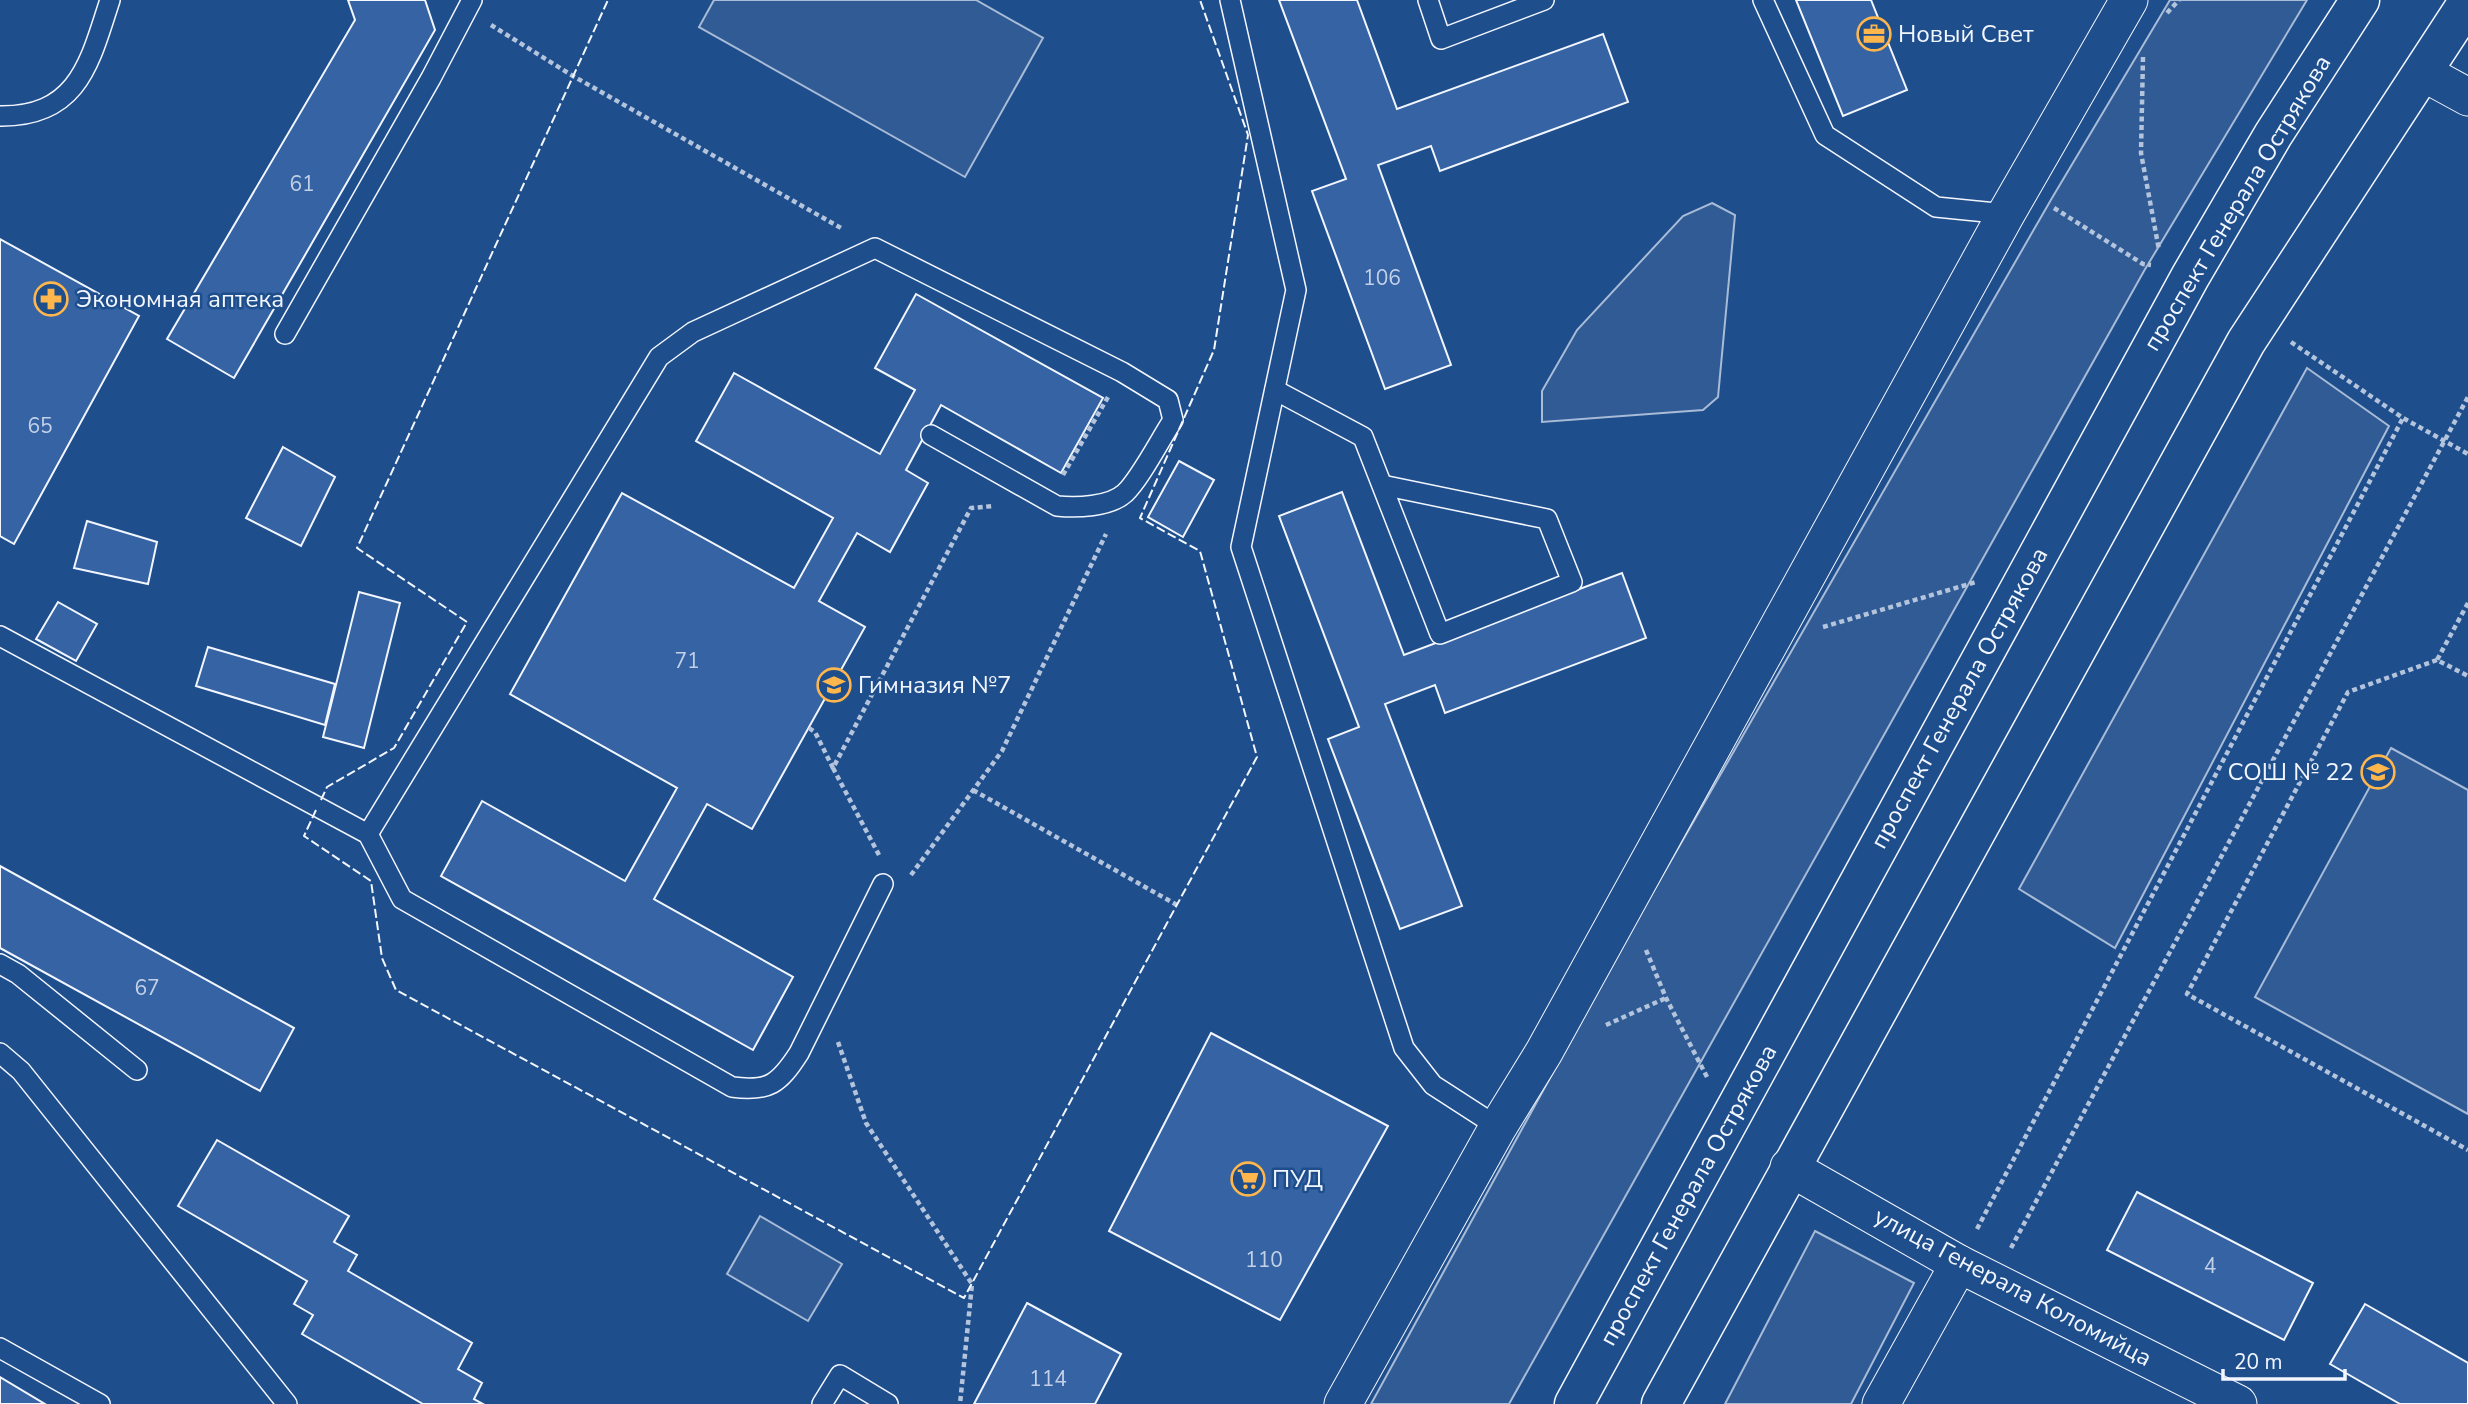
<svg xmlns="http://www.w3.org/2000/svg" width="2468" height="1404" font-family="'Nunito Sans',sans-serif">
<rect width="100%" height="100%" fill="#1f4e8c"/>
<!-- built -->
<g fill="#305b95" stroke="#a8bbd7" stroke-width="2">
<path d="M714 0H976L1043 38 965 177 699 27Z"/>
<path d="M2170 0H2307L2144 271 1509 1404H1371L1634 925 2052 198Z"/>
<path d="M1712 203 1735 215 1718 397 1703 410 1542 422V391L1577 330 1683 216Z"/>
<path d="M2307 368 2389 426 2115 948 2019 889Z"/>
<path d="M2391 748 2468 790V1114L2255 997Z"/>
<path d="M760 1216 842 1264 808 1321 727 1274Z"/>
<path d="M1815 1231 1914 1283 1851 1404H1725Z"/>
</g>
<!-- building -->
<g fill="#3563a3" stroke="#f2f6ff" stroke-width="2">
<path d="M348 0H425L435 30 234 378 167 339 355 20Z"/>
<path d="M1279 0H1357L1397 109 1603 34 1628 102 1440 171 1431 146 1378 165 1451 365 1385 389 1312 191 1346 179Z"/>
<path d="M1796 0H1871L1907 90 1843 116Z"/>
<path d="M0 239 139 316 14 544 0 536Z"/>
<path d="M916 294 1103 398 1061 473 941 405 906 470 928 483 890 552 857 533 819 601 865 627 752 829 707 804 654 899 793 977 753 1050 441 876 482 801 625 881 677 788 510 694 622 493 794 588 833 518 696 441 734 373 880 454 915 390 875 368Z"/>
<path d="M283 447 335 477 301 546 246 518Z"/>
<path d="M1179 461 1214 480 1183 537 1148 517Z"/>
<path d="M1342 492 1404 655 1622 573 1646 638 1445 713 1435 685 1385 704 1462 906 1400 929 1328 739 1359 727 1279 516Z"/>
<path d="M87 521 157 542 148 584 74 568Z"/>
<path d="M359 592 400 603 364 748 323 737Z"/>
<path d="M58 602 97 624 76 661 36 639Z"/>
<path d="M208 647 335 684 325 725 196 686Z"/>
<path d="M0 866 294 1028 260 1091 0 948Z"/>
<path d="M1211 1033 1388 1126 1280 1320 1109 1231Z"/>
<path d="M217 1140 349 1216 334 1242 357 1255 348 1271 472 1343 458 1369 482 1383 474 1399 483 1404H423L302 1334 313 1315 294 1304 307 1281 178 1206Z"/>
<path d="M2137 1192 2313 1283 2284 1340 2107 1250Z"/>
<path d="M1027 1303 1121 1354 1095 1404H974Z"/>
<path d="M2365 1304 2468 1363V1404H2400L2330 1364Z"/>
<path d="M0 1377 45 1404H0Z"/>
</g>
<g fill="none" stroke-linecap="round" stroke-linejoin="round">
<defs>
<g id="service">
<path d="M1230 0 1296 290 1241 547 1404 1048 1433 1085 1498 1127"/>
<path d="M1428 0 1441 39 1544 0"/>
<path d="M1763 0 1825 135 1936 207 2006 214"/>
<path d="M0 116C79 117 90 61 110 0"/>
<path d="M285 334 431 78 472 0"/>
<path d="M1275 390 1363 437 1440 634 1572 582 1547 519 1382 485"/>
<path d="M0 636 368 834 402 899 732 1087C769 1092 779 1084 799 1053L883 884"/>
<path d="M368 834 659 357 693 332 875 248 1122 372 1168 400 1173 420C1161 438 1140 479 1125 493 1110 507 1076 508 1057 506L931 435"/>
<path d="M0 964 18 974 137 1070"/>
<path d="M0 1053 21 1071 287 1404"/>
<path d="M0 1348 100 1404"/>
<path d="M822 1404 840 1375 888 1404"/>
</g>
<g id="minor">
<path d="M2424 73 2468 97"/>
<path d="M1789 1167 1959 1264 2238 1404"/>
<path d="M1343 1404 1498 1127 1544 1052 2006 214 2129 0"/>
<path d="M1881 1404 1959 1264"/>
</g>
<g id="primary">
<path d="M1574 1404 2190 277 2273 135 2360 0"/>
<path d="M1661 1404 2246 342 2468 2"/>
</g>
</defs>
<!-- service casing -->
<use href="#service" stroke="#f2f6ff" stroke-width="22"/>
<!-- minor casing -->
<use href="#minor" stroke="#f2f6ff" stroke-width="39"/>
<!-- primary casing -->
<use href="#primary" stroke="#f2f6ff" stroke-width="41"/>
<!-- path -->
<g stroke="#b3c4dc" stroke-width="4.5" stroke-dasharray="5 3.5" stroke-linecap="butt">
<path d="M2167 13 2179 0"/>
<path d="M491 25 573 76 841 228"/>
<path d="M2143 57 2141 153 2159 250"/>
<path d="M2054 208 2143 264 2151 265"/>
<path d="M2291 342 2403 418 2468 454"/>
<path d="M1063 475 1108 397"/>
<path d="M2468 603 2437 660 2468 676"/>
<path d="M1823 627 1976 582"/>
<path d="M2437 660 2348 692 2187 994 2468 1150"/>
<path d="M809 728 815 732 833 768"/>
<path d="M973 790 1177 905"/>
<path d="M879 855 833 768 971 508 993 506"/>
<path d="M911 875 1002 751 1106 534"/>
<path d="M1646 950 1666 998 1707 1077"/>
<path d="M1606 1025 1666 998"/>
<path d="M838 1042 866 1123 972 1284 960 1404"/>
<path d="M1977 1229 2403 418"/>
<path d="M2011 1248 2468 397"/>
</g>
<!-- service -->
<use href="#service" stroke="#1f4e8c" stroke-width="19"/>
<!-- minor -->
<use href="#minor" stroke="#1f4e8c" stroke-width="37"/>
<!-- primary -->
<use href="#primary" stroke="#1f4e8c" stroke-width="38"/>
<!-- fence -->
<g stroke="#f2f6ff" stroke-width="2" stroke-dasharray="9 3.5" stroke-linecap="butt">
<path d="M321 800 327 787 394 748 467 622 357 548 608 0"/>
<path d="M316 810 304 836 371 881 382 958 396 990 964 1298 1257 757 1200 551 1140 518 1214 350 1248 135 1200 0"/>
</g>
</g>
<!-- icons -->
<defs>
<symbol id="office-ring" viewBox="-11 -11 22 22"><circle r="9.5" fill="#1f4e8c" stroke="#ffb74d" stroke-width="1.5"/><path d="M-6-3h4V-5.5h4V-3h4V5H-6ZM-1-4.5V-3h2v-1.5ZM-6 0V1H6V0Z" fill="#ffb74d"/></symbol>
<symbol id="pharmacy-ring" viewBox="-11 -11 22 22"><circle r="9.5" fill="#1f4e8c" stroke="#ffb74d" stroke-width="1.5"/><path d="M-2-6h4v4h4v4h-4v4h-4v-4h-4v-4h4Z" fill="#ffb74d"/></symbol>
<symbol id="school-ring" viewBox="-11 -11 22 22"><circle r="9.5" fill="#1f4e8c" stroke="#ffb74d" stroke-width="1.5"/><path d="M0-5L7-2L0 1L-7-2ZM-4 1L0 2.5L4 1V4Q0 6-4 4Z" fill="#ffb74d"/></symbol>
<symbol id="supermarket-ring" viewBox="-11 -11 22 22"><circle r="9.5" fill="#1f4e8c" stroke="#ffb74d" stroke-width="1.5"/><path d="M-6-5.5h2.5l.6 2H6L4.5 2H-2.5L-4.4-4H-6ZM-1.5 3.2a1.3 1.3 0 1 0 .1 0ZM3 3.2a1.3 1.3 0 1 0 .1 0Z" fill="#ffb74d"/></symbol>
</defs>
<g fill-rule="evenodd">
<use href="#office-ring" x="1855" y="15" width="38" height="38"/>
<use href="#pharmacy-ring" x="32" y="280" width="38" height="38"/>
<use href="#school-ring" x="815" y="666" width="38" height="38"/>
<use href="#school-ring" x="2359" y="753" width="38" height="38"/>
<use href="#supermarket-ring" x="1229" y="1160" width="38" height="38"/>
</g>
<g text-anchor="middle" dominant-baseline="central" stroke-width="5" stroke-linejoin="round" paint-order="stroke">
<!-- number labels -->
<g font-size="21" fill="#c3d1e8">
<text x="302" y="184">61</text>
<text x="1382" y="278">106</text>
<text x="40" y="426">65</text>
<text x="687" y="661">71</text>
<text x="147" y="988">67</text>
<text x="1264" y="1260">110</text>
<text x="2210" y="1266">4</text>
<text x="1048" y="1379">114</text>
</g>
<!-- poi labels -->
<g font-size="24" fill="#f2f6ff" stroke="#1f4e8c" text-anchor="start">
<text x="1898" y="34">Новый Свет</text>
<text x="76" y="299">Экономная аптека</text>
<text x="858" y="685">Гимназия №7</text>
<text x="2354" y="772" text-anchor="end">СОШ № 22</text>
<text x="1272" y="1179">ПУД</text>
</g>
<!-- street labels -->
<g font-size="24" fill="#f2f6ff" stroke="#1f4e8c">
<text transform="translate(2237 203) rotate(-59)">проспект Генерала Острякова</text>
<text transform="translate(1959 698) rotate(-61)">проспект Генерала Острякова</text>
<text transform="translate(1688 1195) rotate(-61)">проспект Генерала Острякова</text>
<text transform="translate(2013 1287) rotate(28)">улица Генерала Коломийца</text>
</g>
</g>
<!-- scale -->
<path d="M2223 1369v10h122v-10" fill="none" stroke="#f2f6ff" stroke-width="3.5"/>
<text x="2234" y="1369" font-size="21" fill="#f2f6ff" stroke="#1f4e8c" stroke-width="5" paint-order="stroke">20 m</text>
</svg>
